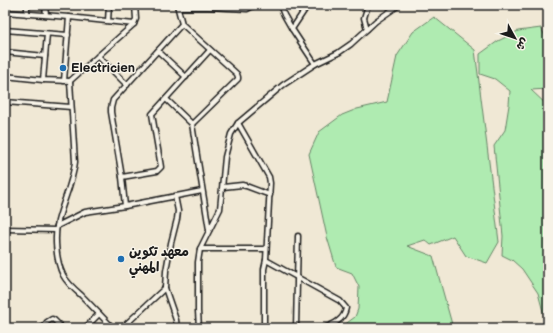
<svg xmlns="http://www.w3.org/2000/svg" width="553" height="333" font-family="'Balsamiq Sans','Playpen Sans Arabic',sans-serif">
<rect width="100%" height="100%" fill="#f0e8d5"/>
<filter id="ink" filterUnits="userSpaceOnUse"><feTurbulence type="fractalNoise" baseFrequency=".025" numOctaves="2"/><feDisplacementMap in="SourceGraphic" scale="8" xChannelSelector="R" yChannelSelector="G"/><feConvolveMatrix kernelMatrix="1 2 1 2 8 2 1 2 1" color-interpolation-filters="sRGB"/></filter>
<g filter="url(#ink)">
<!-- green -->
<g fill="#afebb1" stroke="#668466">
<path d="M434 17 475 50 499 242 487 263 466 256 453 236 431 245 425 240 407 246 433 256 453 328H340L355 317 358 309 359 287 352 273 336 267 327 237 309 154 319 132 342 115 357 109 387 102 397 56 413 32Z"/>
<path d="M541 28 548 42V89L531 90 548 106V328H543L545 319 538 293 522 269 512 260 502 255 503 236 494 146 505 130 509 105 510 91 495 79 480 74V54L498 41 518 31Z"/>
</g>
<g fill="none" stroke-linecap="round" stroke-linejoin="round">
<defs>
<g id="street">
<path d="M27 5V14"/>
<path d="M45 5 46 15"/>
<path d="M280 5 284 15 292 29"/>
<path d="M308 5 292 29 315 64"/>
<path d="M178 7H208L247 9 253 6V5"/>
<path d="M5 12 69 17 134 24"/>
<path d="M108 21 109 5"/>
<path d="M367 29 364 18 368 5"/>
<path d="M5 30 68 35"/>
<path d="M158 51 186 77"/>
<path d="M5 52 45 56"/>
<path d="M98 56 127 85"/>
<path d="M5 76 43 80 70 81 98 56 134 24 136 19 135 5"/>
<path d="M43 80 47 34"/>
<path d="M64 81 69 17"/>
<path d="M70 81 75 162C73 182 63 201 58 221 54 236 56 261 63 275 67 283 74 289 81 295 92 306 102 317 113 328"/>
<path d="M166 99 192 124 238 79V77L237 74 182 24"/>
<path d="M5 102 71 107"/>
<path d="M238 123 269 177 270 183 266 260 264 269V328"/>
<path d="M192 124 209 230"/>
<path d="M122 177 157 171 161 167 152 114 210 50"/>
<path d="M223 187 242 185 246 186 270 195"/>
<path d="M125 206 122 177 111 112V108L113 100 182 24 177 5"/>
<path d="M57 226 85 212 125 206 202 191"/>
<path d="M5 229 56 230"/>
<path d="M200 249H266"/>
<path d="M266 260 340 301 346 308C344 320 334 324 324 328"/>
<path d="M165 288 176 320 177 328"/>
<path d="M42 328 47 322 52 319 54 320 62 328"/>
<path d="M85 328 99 314"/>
<path d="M122 328 165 288 166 271 171 243 177 219 178 211 175 196"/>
<path d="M199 328 198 311V262L200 249 220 209 225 157 231 134 238 123 283 85 315 64 338 53 351 44 376 21 399 5"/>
<path d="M296 328 298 236"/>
</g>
</defs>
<!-- street casing -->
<use href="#street" stroke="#1c1c1c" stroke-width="7"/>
<!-- street -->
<use href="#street" stroke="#f7f3e8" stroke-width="4"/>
</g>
</g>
<!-- markers -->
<g fill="#1f6fb2" stroke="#f7f3e8" stroke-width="1.5">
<circle cx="63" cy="68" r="4"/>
<circle cx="121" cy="259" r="4"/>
</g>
<g text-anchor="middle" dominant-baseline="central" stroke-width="3" stroke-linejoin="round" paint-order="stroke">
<!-- poi labels -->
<g font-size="13" font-weight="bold" fill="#1c1c1c" stroke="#f7f3e8" text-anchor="start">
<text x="71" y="68">Electricien</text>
<text x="129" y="252">معهد تكوين<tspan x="129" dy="15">المهني</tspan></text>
</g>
</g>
<!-- margin -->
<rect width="553" height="333" fill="none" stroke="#f7f3e8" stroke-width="20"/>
<rect x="10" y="10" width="533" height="313" fill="none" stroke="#1c1c1c" stroke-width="1.5" filter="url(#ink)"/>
<!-- north arrow -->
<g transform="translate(515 38) rotate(130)" stroke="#f7f3e8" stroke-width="3" paint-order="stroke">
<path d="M0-3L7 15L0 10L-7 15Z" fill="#1c1c1c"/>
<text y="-6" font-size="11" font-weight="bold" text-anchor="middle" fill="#1c1c1c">ش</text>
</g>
</svg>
